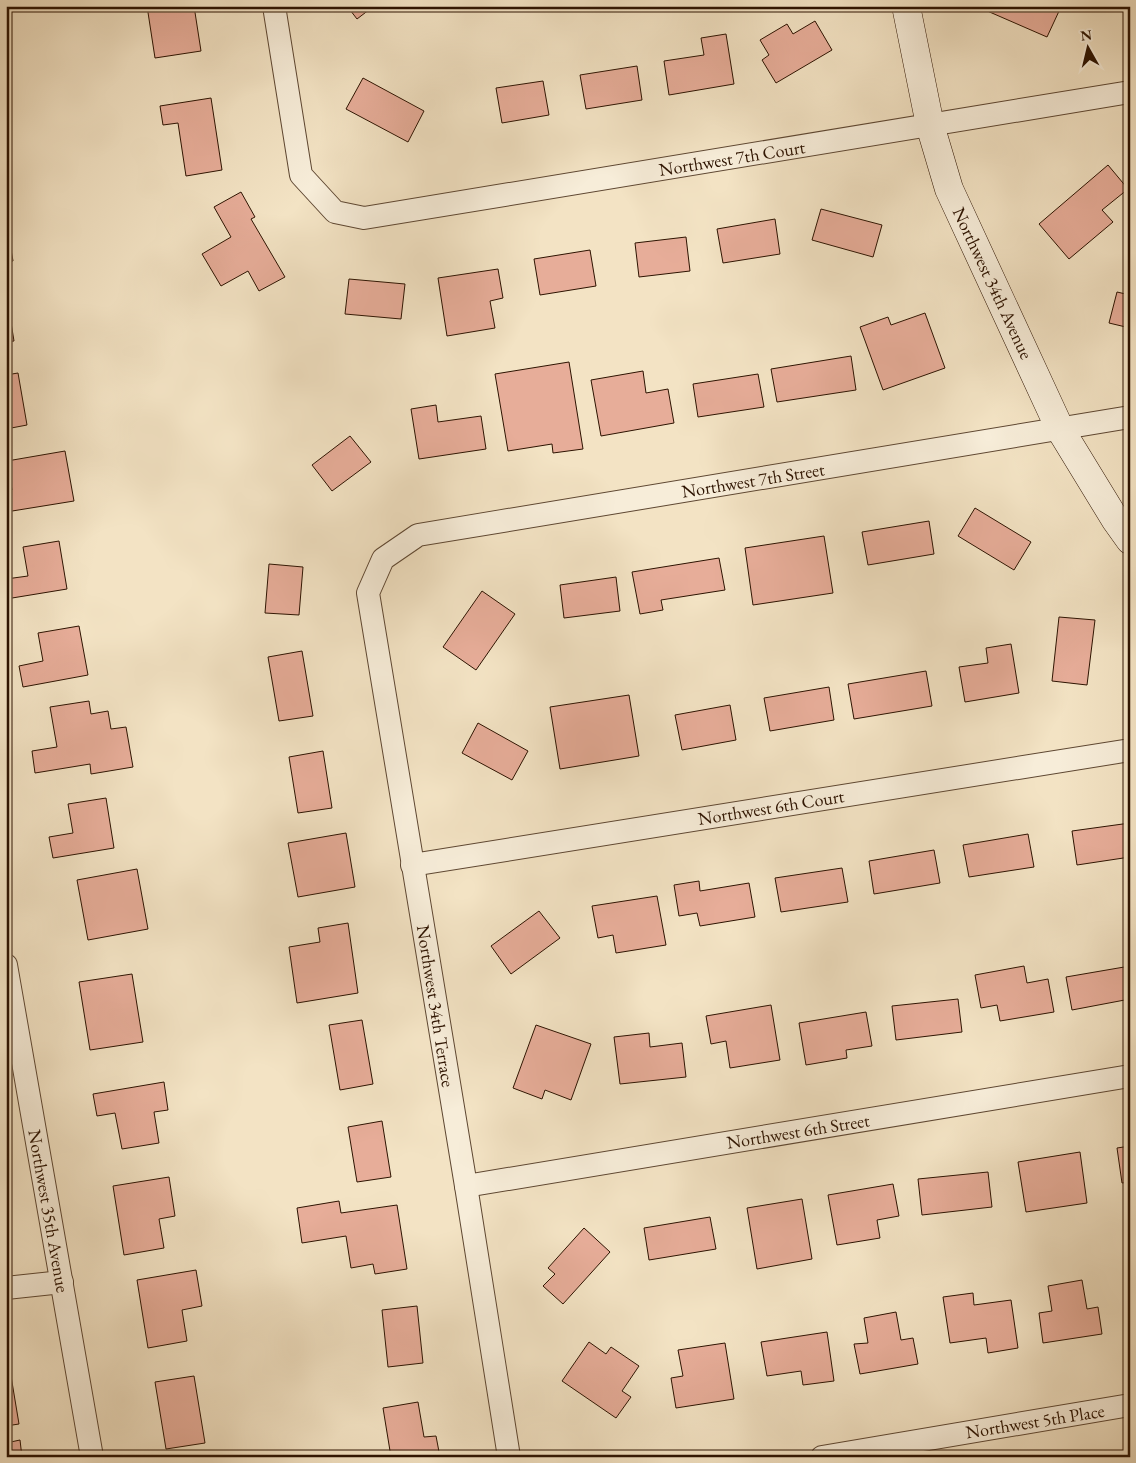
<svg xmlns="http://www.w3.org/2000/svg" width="1136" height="1463" font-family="'EB Garamond',serif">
<rect width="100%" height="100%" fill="#f3e3c4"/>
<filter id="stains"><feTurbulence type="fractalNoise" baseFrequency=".004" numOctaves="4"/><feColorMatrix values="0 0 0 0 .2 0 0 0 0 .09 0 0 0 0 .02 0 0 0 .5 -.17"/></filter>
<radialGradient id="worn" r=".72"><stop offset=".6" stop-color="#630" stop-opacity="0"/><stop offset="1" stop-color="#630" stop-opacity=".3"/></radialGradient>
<!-- building -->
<g fill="#e7ad99" stroke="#2d1301">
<path d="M147 6H194L201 51 155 58Z"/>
<path d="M347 6H374L357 19Z"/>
<path d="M987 6H1055L1060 9 1047 37 985 10Z"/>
<path d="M815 21 832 50 776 83 762 60 769 55 760 40 787 24 793 34Z"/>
<path d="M726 34 734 84 669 95 664 61 704 55 701 38Z"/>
<path d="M637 66 642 100 586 109 580 75Z"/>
<path d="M363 78 424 111 408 142 346 109Z"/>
<path d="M543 81 549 115 502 123 496 88Z"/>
<path d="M211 98 222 170 186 176 178 123 163 125 160 106Z"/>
<path d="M1108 165 1128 189 1102 210 1113 222 1069 259 1039 224Z"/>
<path d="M241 192 255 217 251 219 285 277 259 291 248 271 221 286 202 254 231 237 214 207Z"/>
<path d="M821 209 882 225 873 257 812 240Z"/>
<path d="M775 219 780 254 723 263 717 229Z"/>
<path d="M6 221 13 261 6 262Z"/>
<path d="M686 237 690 271 639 277 635 243Z"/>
<path d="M590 250 596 286 540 295 534 259Z"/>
<path d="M498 269 503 298 490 301 495 328 447 336 438 278Z"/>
<path d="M349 279 405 284 401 319 345 314Z"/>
<path d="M6 292 14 341 6 342Z"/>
<path d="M1117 292 1130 295V328L1109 323Z"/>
<path d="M925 313 945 368 883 390 860 327 888 317 891 325Z"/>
<path d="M851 356 856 390 777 402 771 369Z"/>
<path d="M569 362 583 449 553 453 552 444 508 451 495 374Z"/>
<path d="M643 371 646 393 668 389 674 423 601 436 591 380Z"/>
<path d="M18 373 27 425 6 429V375Z"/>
<path d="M758 374 764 407 698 417 693 384Z"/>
<path d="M436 405 438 422 481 416 486 449 419 459 411 409Z"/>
<path d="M350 436 371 462 332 491 312 465Z"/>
<path d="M65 451 74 501 6 512V490H12L7 461Z"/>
<path d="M975 508 1031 542 1014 570 958 536Z"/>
<path d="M929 521 934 554 868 565 862 532Z"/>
<path d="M824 536 833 593 753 605 745 548Z"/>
<path d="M59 541 67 589 6 599V579L28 576 23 547Z"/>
<path d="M719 558 725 590 661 600 663 610 640 614 632 572Z"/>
<path d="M269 564 303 567 299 615 265 613Z"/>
<path d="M616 577 620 611 564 618 560 585Z"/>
<path d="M482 591 515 614 476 670 443 647Z"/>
<path d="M1059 617 1095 620 1087 685 1052 681Z"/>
<path d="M79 626 88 675 23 687 19 666 43 661 38 633Z"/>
<path d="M1011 644 1019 693 965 702 959 667 988 663 986 648Z"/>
<path d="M302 651 313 716 279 721 268 657Z"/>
<path d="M926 671 932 706 854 719 848 684Z"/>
<path d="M829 687 834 720 770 731 764 698Z"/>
<path d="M629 695 639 756 560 769 550 707Z"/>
<path d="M89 701 91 714 108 711 111 729 126 727 133 767 91 774 90 764 35 773 32 751 57 747 50 707Z"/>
<path d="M730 705 736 740 682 750 675 715Z"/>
<path d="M478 723 528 751 512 780 462 753Z"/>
<path d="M323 751 332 808 298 813 289 757Z"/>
<path d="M106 798 114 848 53 858 49 837 73 833 68 804Z"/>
<path d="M1130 823V857L1077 865 1072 831Z"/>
<path d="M346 833 355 887 298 897 288 843Z"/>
<path d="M1028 834 1034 867 969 877 963 845Z"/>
<path d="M934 850 940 883 874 894 869 861Z"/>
<path d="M842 868 848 902 781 912 775 878Z"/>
<path d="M137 869 148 929 88 940 77 880Z"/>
<path d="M699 881 700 891 749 883 755 917 700 926 697 913 679 916 674 885Z"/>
<path d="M657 896 666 945 616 953 613 935 598 938 592 906Z"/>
<path d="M539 911 560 938 511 974 491 946Z"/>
<path d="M348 923 358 993 297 1003 289 947 320 942 318 928Z"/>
<path d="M1024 966 1027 983 1048 979 1054 1012 1000 1021 997 1005 981 1008 975 975Z"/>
<path d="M1130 966V999L1072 1010 1066 977Z"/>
<path d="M132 974 143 1042 90 1050 79 982Z"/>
<path d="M958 999 962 1032 896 1040 892 1006Z"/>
<path d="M771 1005 780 1060 730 1068 726 1041 711 1044 706 1016Z"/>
<path d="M866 1012 872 1046 846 1050 847 1058 806 1065 799 1023Z"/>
<path d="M362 1020 373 1084 340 1090 329 1025Z"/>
<path d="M536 1025 591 1044 571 1100 545 1090 542 1099 513 1088Z"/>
<path d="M649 1033 650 1047 682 1043 686 1077 620 1084 614 1037Z"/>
<path d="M164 1082 168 1110 154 1112 159 1143 122 1149 115 1113 97 1116 93 1094Z"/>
<path d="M382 1121 391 1177 357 1182 348 1127Z"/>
<path d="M1130 1146V1182L1122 1183 1117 1148Z"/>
<path d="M1080 1152 1087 1203 1026 1212 1018 1162Z"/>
<path d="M988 1172 992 1207 922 1215 918 1179Z"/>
<path d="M169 1177 175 1216 159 1219 164 1248 124 1255 113 1186Z"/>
<path d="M893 1184 899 1216 877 1220 880 1238 837 1245 828 1195Z"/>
<path d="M802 1199 812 1259 757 1269 747 1208Z"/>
<path d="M339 1201 341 1213 397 1205 407 1269 375 1274 373 1264 351 1268 346 1236 302 1243 297 1208Z"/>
<path d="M710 1217 716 1249 649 1260 644 1228Z"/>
<path d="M584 1228 610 1252 563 1304 543 1286 555 1274 548 1268Z"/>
<path d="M196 1270 202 1306 182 1310 187 1341 148 1348 137 1280Z"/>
<path d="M1082 1280 1087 1309 1098 1307 1102 1334 1043 1343 1039 1313 1052 1311 1048 1286Z"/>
<path d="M973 1293 974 1305 1011 1300 1018 1348 988 1353 986 1338 950 1343 943 1297Z"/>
<path d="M417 1306 423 1363 388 1367 382 1310Z"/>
<path d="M896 1312 901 1340 913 1338 918 1364 860 1374 854 1344 868 1343 864 1318Z"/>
<path d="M827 1332 834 1381 803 1385 801 1371 767 1376 761 1342Z"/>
<path d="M589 1342 606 1354 611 1347 639 1366 622 1391 631 1397 616 1418 562 1381Z"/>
<path d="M725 1343 734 1399 676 1408 671 1378 683 1376 678 1350Z"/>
<path d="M6 1358H8L19 1424 6 1426Z"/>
<path d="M194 1376 205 1443 166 1449 155 1382Z"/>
<path d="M418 1402 424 1437 436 1436 440 1457H391L383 1408Z"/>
<path d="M20 1440 22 1457H6V1443Z"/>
</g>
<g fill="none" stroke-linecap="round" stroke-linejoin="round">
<defs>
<g id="street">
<path d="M274 6 301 175 335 212 364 218 1130 92"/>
<path d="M412 865 1130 750"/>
<path d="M6 965 92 1457"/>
<path d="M466 1186 1130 1076"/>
<path d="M6 1288 62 1282"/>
<path d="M509 1457 466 1186 368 593 383 559 418 535 1130 417"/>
<path d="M822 1457 1130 1405"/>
</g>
<path id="secondary" d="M906 6 930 125 949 189 1060 429 1115 519 1130 540"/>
</defs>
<!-- street casing -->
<use href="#street" stroke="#5e4732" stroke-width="24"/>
<!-- secondary casing -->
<use href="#secondary" stroke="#2d1301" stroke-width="29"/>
<!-- street -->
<use href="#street" stroke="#f7edd9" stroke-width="22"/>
<!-- secondary -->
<use href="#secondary" stroke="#f7edd9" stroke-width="28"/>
</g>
<g text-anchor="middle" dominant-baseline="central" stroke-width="5" stroke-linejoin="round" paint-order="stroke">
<!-- street labels -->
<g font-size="18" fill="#2d1301" stroke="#f7edd9">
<text transform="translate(732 158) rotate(-9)">Northwest 7th Court</text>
<text transform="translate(993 283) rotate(65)">Northwest 34th Avenue</text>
<text transform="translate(753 480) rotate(-9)">Northwest 7th Street</text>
<text transform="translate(771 807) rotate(-9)">Northwest 6th Court</text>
<text transform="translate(436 1006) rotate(81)">Northwest 34th Terrace</text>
<text transform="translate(798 1131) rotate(-9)">Northwest 6th Street</text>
<text transform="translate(49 1211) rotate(80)">Northwest 35th Avenue</text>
<text transform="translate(1035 1421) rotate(-9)">Northwest 5th Place</text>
</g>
</g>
<!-- margin -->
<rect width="1136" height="1463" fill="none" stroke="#f3e3c4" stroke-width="25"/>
<rect x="8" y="8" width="1121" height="1448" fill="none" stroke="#2d1301" stroke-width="2.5"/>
<rect x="12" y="12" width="1111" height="1438" fill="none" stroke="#2d1301"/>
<!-- north arrow -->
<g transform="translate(1088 48) rotate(352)" stroke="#f7edd9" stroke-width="4" paint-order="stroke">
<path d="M0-4L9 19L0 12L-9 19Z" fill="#2d1301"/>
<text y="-8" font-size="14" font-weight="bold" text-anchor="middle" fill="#2d1301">N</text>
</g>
<rect width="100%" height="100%" filter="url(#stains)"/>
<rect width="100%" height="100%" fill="url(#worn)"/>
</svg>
